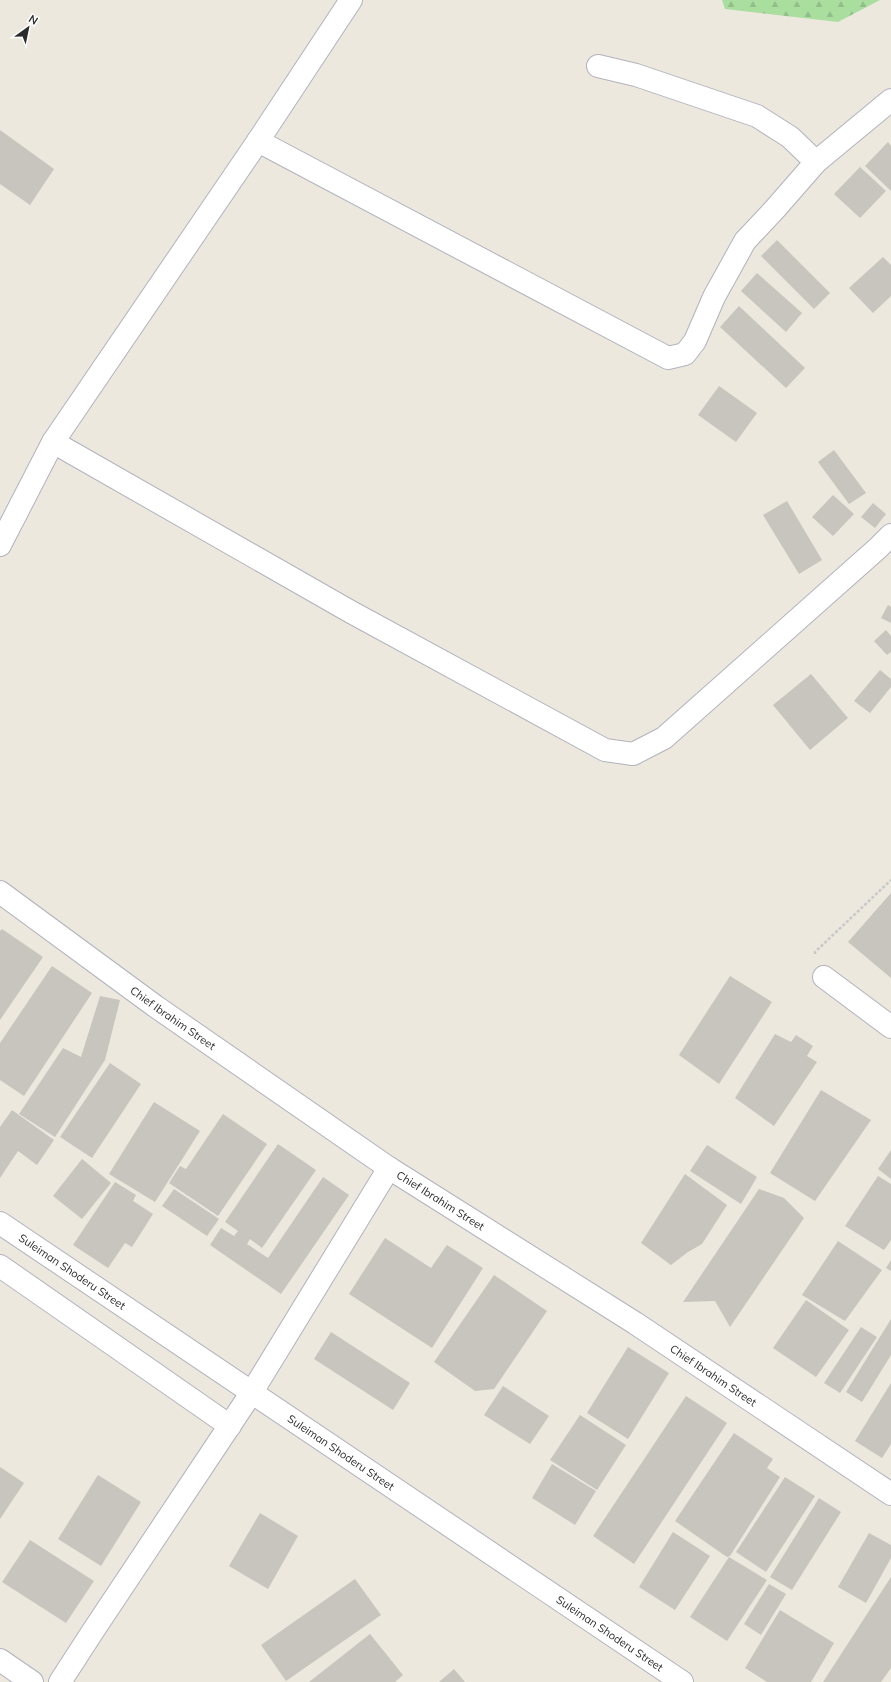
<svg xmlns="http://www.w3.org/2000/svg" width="891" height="1682" font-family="Mulish,sans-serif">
<defs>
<pattern id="forest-firs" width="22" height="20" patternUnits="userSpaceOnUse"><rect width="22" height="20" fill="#aade9f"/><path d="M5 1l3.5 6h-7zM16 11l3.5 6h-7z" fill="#92bf89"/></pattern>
</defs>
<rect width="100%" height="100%" fill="#ece8de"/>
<!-- forest -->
<path fill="url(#forest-firs)" d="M722 0H880L838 22 725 9Z"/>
<!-- building -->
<g fill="#c7c5be">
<path d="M0 130 54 169 30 205 0 184Z"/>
<path d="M888 142 891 146V191L865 166Z"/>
<path d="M860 167 886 191 860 218 834 194Z"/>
<path d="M777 240 830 293 814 309 761 256Z"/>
<path d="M883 257 891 265V296L873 313 849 288Z"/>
<path d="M757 273 802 313 786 332 741 291Z"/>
<path d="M739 306 805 368 786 388 720 327Z"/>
<path d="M719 386 757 413 736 442 698 415Z"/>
<path d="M834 450 866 493 849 504 818 462Z"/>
<path d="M833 495 854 514 833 536 812 517Z"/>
<path d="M787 501 822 560 799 574 763 515Z"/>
<path d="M873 503 886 514 875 528 861 517Z"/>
<path d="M888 605 891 607V623L881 618Z"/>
<path d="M886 630 891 636V652L887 655 874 641Z"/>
<path d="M880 670 891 679V687L870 713 854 701Z"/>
<path d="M811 674 848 718 810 750 773 705Z"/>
<path d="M891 893V978L848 942Z"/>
<path d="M2 929 43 957 0 1020V931Z"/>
<path d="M52 966 92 993 24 1096 0 1080V1043Z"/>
<path d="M730 976 772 1002 719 1084 679 1055Z"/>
<path d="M100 996 120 1000 105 1060 55 1137 19 1114 63 1048 81 1057Z"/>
<path d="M775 1034 791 1042 796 1035 813 1046 807 1056 817 1062 774 1126 735 1098Z"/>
<path d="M110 1063 141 1084 92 1158 60 1137Z"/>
<path d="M821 1090 871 1120 815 1201 770 1173Z"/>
<path d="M154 1102 200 1131 155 1202 109 1174Z"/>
<path d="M12 1110 54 1140 37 1165 18 1151 0 1178V1127Z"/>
<path d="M223 1114 267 1144 218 1216 169 1183 180 1166 186 1169Z"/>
<path d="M278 1144 316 1170 262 1248 250 1239 247 1244 268 1258 323 1177 349 1195 281 1294 210 1245 221 1228 234 1236 238 1231 225 1222Z"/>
<path d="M707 1145 757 1177 741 1204 690 1171Z"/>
<path d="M891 1150V1179L878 1169Z"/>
<path d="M82 1159 111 1183 82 1219 53 1196Z"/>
<path d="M685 1174 727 1205 702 1244 688 1252 671 1265 641 1243Z"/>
<path d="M878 1176 891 1184V1240L884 1250 845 1226Z"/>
<path d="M115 1182 136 1195 133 1201 153 1214 132 1247 125 1243 108 1268 73 1245Z"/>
<path d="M174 1189 219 1219 207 1236 162 1206Z"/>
<path d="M759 1189 784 1198 804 1218 730 1327 715 1301 683 1302Z"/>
<path d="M385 1238 431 1268 447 1245 483 1268 432 1348 349 1294Z"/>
<path d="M838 1241 882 1270 845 1321 802 1295Z"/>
<path d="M891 1260V1271L886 1268Z"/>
<path d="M494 1275 547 1311 494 1389 475 1391 434 1362Z"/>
<path d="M806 1300 849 1330 816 1377 773 1348Z"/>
<path d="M891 1319V1355L862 1402 846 1392Z"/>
<path d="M861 1327 877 1337 840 1393 824 1383Z"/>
<path d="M331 1332 410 1383 393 1410 314 1359Z"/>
<path d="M628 1347 669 1373 628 1439 587 1413Z"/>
<path d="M891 1383V1444L882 1458 855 1441Z"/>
<path d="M503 1386 549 1416 530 1444 484 1415Z"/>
<path d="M686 1396 727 1423 634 1564 593 1536Z"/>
<path d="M580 1415 626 1445 597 1490 550 1460Z"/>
<path d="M734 1433 773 1459 767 1468 780 1477 730 1556 727 1557 675 1521Z"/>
<path d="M552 1464 596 1491 575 1525 532 1498Z"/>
<path d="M0 1467 24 1483 0 1519Z"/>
<path d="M98 1475 141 1502 101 1566 58 1539Z"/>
<path d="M785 1477 815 1496 766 1572 736 1552Z"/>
<path d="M819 1498 841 1512 792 1590 770 1577Z"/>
<path d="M260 1513 298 1536 268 1589 229 1566Z"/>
<path d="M673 1532 710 1556 675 1610 639 1587Z"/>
<path d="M869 1533 891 1545V1558L866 1603 838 1587Z"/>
<path d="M30 1540 94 1581 66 1623 2 1582Z"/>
<path d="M729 1557 767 1580 727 1641 690 1617Z"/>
<path d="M891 1577V1668L881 1682H823Z"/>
<path d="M355 1579 381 1615 286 1681 261 1645Z"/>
<path d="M769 1584 786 1594 761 1635 744 1624Z"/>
<path d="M780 1610 834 1643 811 1682H767L745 1668Z"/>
<path d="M370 1634 403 1675 395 1682H309Z"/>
<path d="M454 1669 465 1682H439Z"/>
</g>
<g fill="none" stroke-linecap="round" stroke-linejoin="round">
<defs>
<g id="minor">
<path d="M598 66 636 75 757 116 790 137 816 162"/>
<path d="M258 141 668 358 685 354 695 341 714 297 745 241 775 209 816 162 891 100"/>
<path d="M53 442 351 612 605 750 633 754 664 738 878 548 891 535"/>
<path d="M0 545 53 442 258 141 351 0"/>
<path id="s1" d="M0 892 155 1006 389 1168 635 1323 891 1494"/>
<path d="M824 977 891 1027"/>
<path id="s2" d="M0 1223 682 1682"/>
<path d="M0 1266 230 1426"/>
<path d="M0 1660 32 1682"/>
<path d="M60 1682 93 1631 252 1392 389 1168"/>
</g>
</defs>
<!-- minor casing -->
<use href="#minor" stroke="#b2b2bd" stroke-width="24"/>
<!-- path -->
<path stroke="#c8c8c8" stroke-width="2.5" stroke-dasharray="3 2" stroke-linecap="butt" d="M815 954V952L891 880"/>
<!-- minor -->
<use href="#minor" stroke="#fff" stroke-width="22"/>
</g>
<g text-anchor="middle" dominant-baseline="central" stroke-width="3.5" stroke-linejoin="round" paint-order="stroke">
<!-- street labels -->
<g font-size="11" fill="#2b2b2b" stroke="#fff">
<text stroke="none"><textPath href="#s1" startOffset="214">Chief Ibrahim Street</textPath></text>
<text stroke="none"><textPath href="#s1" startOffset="538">Chief Ibrahim Street</textPath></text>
<text stroke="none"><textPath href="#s2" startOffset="87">Suleiman Shoderu Street</textPath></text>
<text stroke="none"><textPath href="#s1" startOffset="862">Chief Ibrahim Street</textPath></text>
<text stroke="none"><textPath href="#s2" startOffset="411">Suleiman Shoderu Street</textPath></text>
<text stroke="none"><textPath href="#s2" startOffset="735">Suleiman Shoderu Street</textPath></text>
</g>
</g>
<!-- north arrow -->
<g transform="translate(28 28) rotate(33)" stroke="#ffffff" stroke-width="3" paint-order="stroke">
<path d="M0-3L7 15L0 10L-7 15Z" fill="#2b2b2b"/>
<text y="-6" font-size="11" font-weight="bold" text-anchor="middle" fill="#2b2b2b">N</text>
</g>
</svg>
